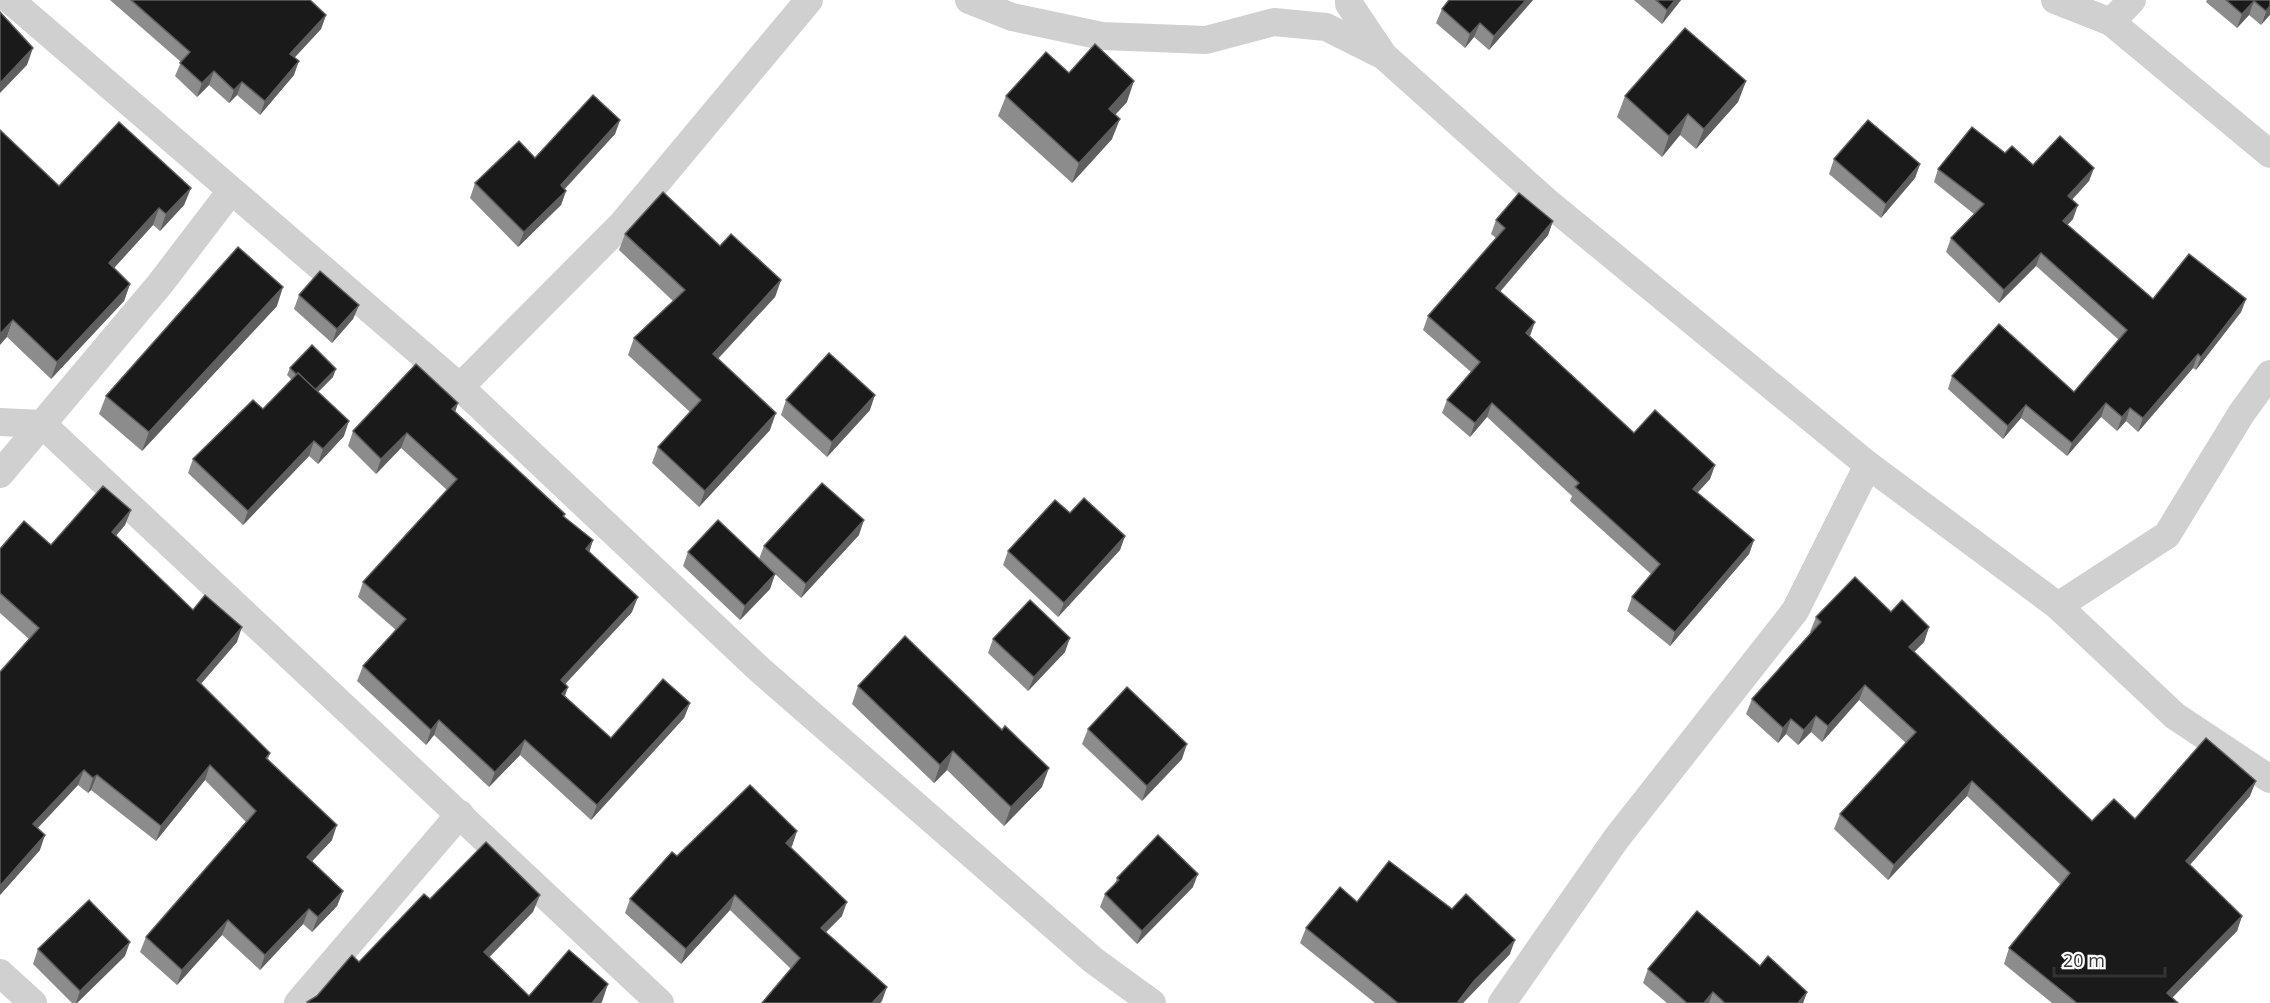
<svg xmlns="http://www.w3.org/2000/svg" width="2270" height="1003" font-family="'Open Sans',sans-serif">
<rect width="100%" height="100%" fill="#fff"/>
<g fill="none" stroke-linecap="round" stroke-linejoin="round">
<!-- minor -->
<g stroke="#d0d0d0" stroke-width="28">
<path d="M10 0 460 387 759 669 1093 960 1152 1003"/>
<path d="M969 0 1012 17 1102 36 1206 40 1274 22 1326 27 1382 55"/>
<path d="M1349 0V4L1384 56 1546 201 1868 465 2058 606 2175 716 2270 779"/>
<path d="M2055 0 2111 22 2270 154"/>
<path d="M2111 22 2132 0"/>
<path d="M460 387 623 223 809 0"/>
<path d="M0 422 42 424 660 1003"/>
<path d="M0 474 160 284 231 191"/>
<path d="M2058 606 2167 535 2241 414 2270 374"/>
<path d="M0 973 33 1003"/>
<path d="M298 1003 460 814"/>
<path d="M1502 1003 1616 839 1795 611 1868 465"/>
</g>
</g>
<!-- wall -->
<g fill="#8c8c8c">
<path d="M110 0H310L326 15 321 29 294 58V75L260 115 237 95 229 103 209 85 197 97 175 76 181 62Z"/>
<path d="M1449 0H1533L1489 50 1474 37 1465 48 1436 23 1442 9Z"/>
<path d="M1634 0H1681L1662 24Z"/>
<path d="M2207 0H2270L2261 25 2249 15 2237 28 2206 2Z"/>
<path d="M1069 73 1127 102 1115 115 1112 139 1072 183 998 116 1006 96Z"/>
<path d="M1746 81 1738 102 1696 149 1680 135 1662 157 1617 117 1625 96Z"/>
<path d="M620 120 615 134 565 189 566 191 561 205 518 247 470 198 475 183 535 158Z"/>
<path d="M2005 153 2033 165 2094 168 2089 181 2072 200 2073 219 2067 225 2153 299H2246L2241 312 2196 370 2193 368 2138 432 2126 421 2117 431 2101 417 2067 456 2021 418 2003 439 1948 389 1952 376 2074 392 2119 340 2036 266 1999 303 1946 252 1951 238 1974 214 1934 182 1938 169Z"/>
<path d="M1834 159 1920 164 1915 178 1881 218 1829 174Z"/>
<path d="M59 186 191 188 184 205 160 231 153 225 114 268 130 284 124 301 51 379 7 337Z"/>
<path d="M1496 220 1553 221 1548 235 1500 292 1530 336 1634 433 1715 465 1710 479 1697 493 1754 540 1749 554 1670 646 1627 611 1632 597 1651 574 1570 501 1572 496 1487 417 1470 437 1442 413 1447 400 1471 372 1423 330 1428 316 1496 238 1491 234Z"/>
<path d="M625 234 720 246 781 280 775 297 718 359 770 430 699 507 652 463 658 447 690 412 628 355 634 338 673 301 619 250Z"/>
<path d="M299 295 359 305 353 319 332 343 294 309Z"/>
<path d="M277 306 142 451 99 414 106 396Z"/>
<path d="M290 368 333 377 318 392 344 436 318 464 309 456 243 525 188 473 193 459 263 409 292 380 287 375Z"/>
<path d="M786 400 870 410 827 457 781 415Z"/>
<path d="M458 403 455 412 565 514 564 517 593 540 589 552 632 612 565 684V696L611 738 690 703 684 718 591 820 520 755 489 787 434 735 426 745 357 681 363 666 396 630 358 597 363 582 447 490 401 448 376 474 348 446 353 431Z"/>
<path d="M131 510 125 525 116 536 193 610 237 642 201 684 270 753 268 759 332 840 312 861 343 891 337 906 312 932 303 924 260 970 222 935 177 985 140 952 146 937 246 822 205 780 156 841 91 790 88 793 78 785 38 828 40 850 0 895 29 639 0 613V549L51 545Z"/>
<path d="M1070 513 1125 536 1120 550 1058 617 1003 565 1008 551Z"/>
<path d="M859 535 801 598 775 574 770 589 740 620 683 566 688 552 759 559 764 546Z"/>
<path d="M1891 612 1929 627 1924 642 1914 652 2092 821 2135 819 2250 796 2190 865 2242 916 2237 931 2172 998 2178 1003H2052L2004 964 2009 948 2061 885 1967 796 1888 880 1834 829 1840 814 1906 743 1859 700 1822 742 1811 732 1798 745 1786 734 1778 743 1746 714 1752 699 1811 633 1810 632 1816 617Z"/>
<path d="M993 639 1065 652 1028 691 988 653Z"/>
<path d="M858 686 1002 730 1042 787 1004 826 947 770 934 783 852 704Z"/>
<path d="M1088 729 1182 759 1142 801 1082 744Z"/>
<path d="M797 831 792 846 790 848 842 916 826 932 882 1001 880 1003H762L791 969 730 910 681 964 625 913 630 899 677 856Z"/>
<path d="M1117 878 1193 887 1137 944 1100 907 1105 894 1115 884Z"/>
<path d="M1357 902 1510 954 1463 1003H1375L1300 943 1306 928Z"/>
<path d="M38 949 125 956 77 1003H72L33 964Z"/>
<path d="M1760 966 1807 992 1803 1003H1667L1643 983 1648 969Z"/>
</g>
<!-- shaded-wall -->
<g fill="#5f5f5f">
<path d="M1526 0H1533L1489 50 1494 36Z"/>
<path d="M1675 0H1681L1662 24 1667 10Z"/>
<path d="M2254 1 2249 15 2237 28 2242 14Z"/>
<path d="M2270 6V15L2261 25 2266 11Z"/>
<path d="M326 15 321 29 285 68 290 54Z"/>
<path d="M1480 23 1474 37 1465 48 1470 34Z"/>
<path d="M33 48 27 65 0 93V83Z"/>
<path d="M299 61 294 75 260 115 265 101Z"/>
<path d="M214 71 209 85 197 97 202 83Z"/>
<path d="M1134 81 1127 102 1102 129 1109 109Z"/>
<path d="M1746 81 1738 102 1696 149 1704 129Z"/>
<path d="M242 82 237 95 229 103 234 90Z"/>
<path d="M1688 114 1680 135 1662 157 1669 136Z"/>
<path d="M1120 119 1112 139 1072 183 1079 163Z"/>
<path d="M620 120 615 134 555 199 561 185Z"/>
<path d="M1920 164 1915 178 1881 218 1886 204Z"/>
<path d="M2094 168 2089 181 2063 209 2068 196Z"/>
<path d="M191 188 184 205 160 231 166 214Z"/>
<path d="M566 191 561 205 518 247 524 232Z"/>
<path d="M2078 205 2073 219 2058 235 2063 221Z"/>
<path d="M159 208 153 225 103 280 109 263Z"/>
<path d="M1553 221 1548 235 1491 302 1496 288Z"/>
<path d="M2041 253 2036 266 1999 303 2004 290Z"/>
<path d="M781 280 775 297 707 370 713 354Z"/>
<path d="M130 284 124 301 51 379 57 362Z"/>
<path d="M283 287 277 306 142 451 149 432Z"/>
<path d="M2246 299 2241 312 2196 370 2201 357Z"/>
<path d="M359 305 353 319 332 343 337 329Z"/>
<path d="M13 320 7 337 0 345V334Z"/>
<path d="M1535 322 1530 336 1521 346 1526 333Z"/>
<path d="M2198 354 2193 368 2138 432 2143 418Z"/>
<path d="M336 369 333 377 311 399 314 391Z"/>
<path d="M875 395 870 410 827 457 832 442Z"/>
<path d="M458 403 453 418 452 409Z"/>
<path d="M1492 403 1487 417 1470 437 1475 423Z"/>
<path d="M2106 403 2101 417 2067 456 2072 443Z"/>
<path d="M2026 405 2021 418 2003 439 2008 426Z"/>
<path d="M2130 408 2126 421 2117 431 2122 417Z"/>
<path d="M776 413 770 430 699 507 705 491Z"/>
<path d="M349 421 344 436 318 464 323 449Z"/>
<path d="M407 433 401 448 376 474 381 459Z"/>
<path d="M314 441 309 456 243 525 248 511Z"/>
<path d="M1715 465 1710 479 1688 503 1693 489Z"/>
<path d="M131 510 125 525 106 547 112 532Z"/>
<path d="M864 520 859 535 801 598 806 584Z"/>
<path d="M1125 536 1120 550 1058 617 1064 603Z"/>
<path d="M593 540 588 556 586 549Z"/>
<path d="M1754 540 1749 554 1670 646 1675 632Z"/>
<path d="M775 574 770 589 740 620 745 606Z"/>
<path d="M638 597 632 612 555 695 561 680Z"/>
<path d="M242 627 237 642 191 695 197 680Z"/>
<path d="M1929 627 1924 642 1904 662 1909 647Z"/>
<path d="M1070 638 1065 652 1028 691 1034 677Z"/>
<path d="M1865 685 1859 700 1822 742 1828 726Z"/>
<path d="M568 687 563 702 562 694Z"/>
<path d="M690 703 684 718 591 820 597 805Z"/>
<path d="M1816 716 1811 732 1798 745 1804 730Z"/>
<path d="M1791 719 1786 734 1778 743 1783 728Z"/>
<path d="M439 720 434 735 426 745 431 730Z"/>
<path d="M525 740 520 755 489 787 495 772Z"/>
<path d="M1187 744 1182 759 1142 801 1147 786Z"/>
<path d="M953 751 947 770 934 783 940 765Z"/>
<path d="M210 765 205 780 156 841 161 826Z"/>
<path d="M1049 768 1042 787 1004 826 1011 807Z"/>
<path d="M84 770 78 785 27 839 33 824Z"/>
<path d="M97 775 91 790 88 793 93 778Z"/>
<path d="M1972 781 1967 796 1888 880 1894 865Z"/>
<path d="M2256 781 2250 796 2180 876 2186 861Z"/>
<path d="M337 825 332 840 302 872 307 857Z"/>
<path d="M797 831 792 846 781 858 786 843Z"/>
<path d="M45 835 40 850 0 895V886Z"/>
<path d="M1198 874 1193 887 1137 944 1142 931Z"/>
<path d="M343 891 337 906 312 932 318 917Z"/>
<path d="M540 895 533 912 478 969 484 952Z"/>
<path d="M735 895 730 910 681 964 686 949Z"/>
<path d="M847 902 842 916 816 942 821 928Z"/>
<path d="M309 909 303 924 260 970 265 955Z"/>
<path d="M2242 916 2237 931 2167 1003V993Z"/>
<path d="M228 920 222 935 177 985 182 970Z"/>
<path d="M1515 940 1510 954 1463 1003H1457L1474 981Z"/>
<path d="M130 942 125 956 77 1003H76L80 991Z"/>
<path d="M608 984 602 1002 601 1003H592Z"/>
<path d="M887 987 882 1001 880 1003H872Z"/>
<path d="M1713 992 1709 1003H1704Z"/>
<path d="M1807 992 1803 1003H1798Z"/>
</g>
<!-- building -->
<g fill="#1a1a1a" stroke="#5f5f5f" stroke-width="1.5">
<path d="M131 0H310L326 15 290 54 299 61 265 101 242 82 234 90 214 71 202 83 180 63 190 52Z"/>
<path d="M1449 0H1526L1494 36 1480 23 1470 34 1442 9Z"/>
<path d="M1656 0H1675L1667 10Z"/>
<path d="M2226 0H2270V6L2266 11 2254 1 2242 14Z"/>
<path d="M0 12 33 48 0 83Z"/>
<path d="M1685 28 1746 81 1704 129 1688 114 1669 136 1625 96Z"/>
<path d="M1095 44 1134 81 1109 109 1120 119 1079 163 1006 96 1046 52 1069 73Z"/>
<path d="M593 95 620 120 561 185 566 191 524 232 475 183 519 141 535 158Z"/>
<path d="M1868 120 1920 164 1886 204 1834 159Z"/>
<path d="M119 122 191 188 166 214 159 208 109 263 130 284 57 362 13 320 0 334V130L59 186Z"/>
<path d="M1972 127 2005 153 2012 146 2033 165 2060 136 2094 168 2068 196 2078 205 2063 221 2153 299 2189 254 2246 299 2201 357 2198 354 2143 418 2130 408 2122 417 2106 403 2072 443 2026 405 2008 426 1952 376 1999 324 2074 392 2127 330 2041 253 2004 290 1951 238 1984 204 1938 169Z"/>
<path d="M663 192 720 246 731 234 781 280 713 354 776 413 705 491 658 447 701 400 634 338 685 290 625 234Z"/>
<path d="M1519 193 1553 221 1496 288 1535 322 1526 333 1634 433 1655 410 1715 465 1693 489 1754 540 1675 632 1632 597 1660 564 1575 487 1579 483 1492 403 1475 423 1447 400 1480 362 1428 316 1505 228 1496 220Z"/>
<path d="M238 247 283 287 149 432 106 396Z"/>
<path d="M320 271 359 305 337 329 299 295Z"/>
<path d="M312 345 336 369 315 390 298 373 297 375 290 368Z"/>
<path d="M829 353 875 395 832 442 786 400Z"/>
<path d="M416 364 458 403 452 409 565 514 563 516 593 540 586 549 638 597 561 680 568 687 562 694 611 738 663 679 690 703 597 805 525 740 495 772 439 720 431 730 363 666 406 619 363 582 457 479 407 433 381 459 353 431Z"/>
<path d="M298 373 349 421 323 449 314 441 248 511 193 459 253 400 263 409Z"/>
<path d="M822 483 864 520 806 584 764 546Z"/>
<path d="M103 486 131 510 112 532 193 610 205 595 242 627 197 680 270 753 266 758 337 825 307 857 343 891 318 917 309 909 265 955 228 920 182 970 146 937 256 811 210 765 161 826 97 775 93 778 84 770 33 824 45 835 0 886V672L39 628 0 593V549L24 521 51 545Z"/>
<path d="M1084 498 1125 536 1064 603 1008 551 1055 500 1070 513Z"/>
<path d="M718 520 775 574 745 606 688 552Z"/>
<path d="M1855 577 1891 612 1902 600 1929 627 1909 647 2092 821 2114 799 2135 819 2206 738 2256 781 2186 861 2242 916 2167 993 2178 1003H2077L2009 948 2070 873 1972 781 1894 865 1840 814 1916 732 1865 685 1828 726 1816 716 1804 730 1791 719 1783 728 1752 699 1821 622 1816 617Z"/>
<path d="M1030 600 1070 638 1034 677 993 639Z"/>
<path d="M905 636 1002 730 1005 726 1049 768 1011 807 953 751 940 765 858 686Z"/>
<path d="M1127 687 1187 744 1147 786 1088 729Z"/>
<path d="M750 785 797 831 786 843 847 902 821 928 887 987 872 1003H762L800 958 735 895 686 949 630 899 672 852 677 856Z"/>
<path d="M1158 835 1198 874 1142 931 1105 894 1119 880 1117 878Z"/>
<path d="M486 842 540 895 484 952 529 996 569 950 608 984 592 1003H308L307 1002 317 996 352 955 359 962 424 894 430 899Z"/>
<path d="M1389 861 1452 909 1466 894 1515 940 1474 981 1457 1003H1398L1306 928 1340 887 1357 902Z"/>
<path d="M89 900 130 942 80 991 38 949Z"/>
<path d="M1697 911 1760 966 1768 956 1807 992 1798 1003H1725L1713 992 1704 1003H1687L1648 969Z"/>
</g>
<!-- scale -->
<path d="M2054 967v9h111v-9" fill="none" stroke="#333333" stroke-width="3"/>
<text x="2063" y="967" font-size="18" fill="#333333" stroke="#ffffff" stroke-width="4.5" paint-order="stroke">20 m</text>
</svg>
